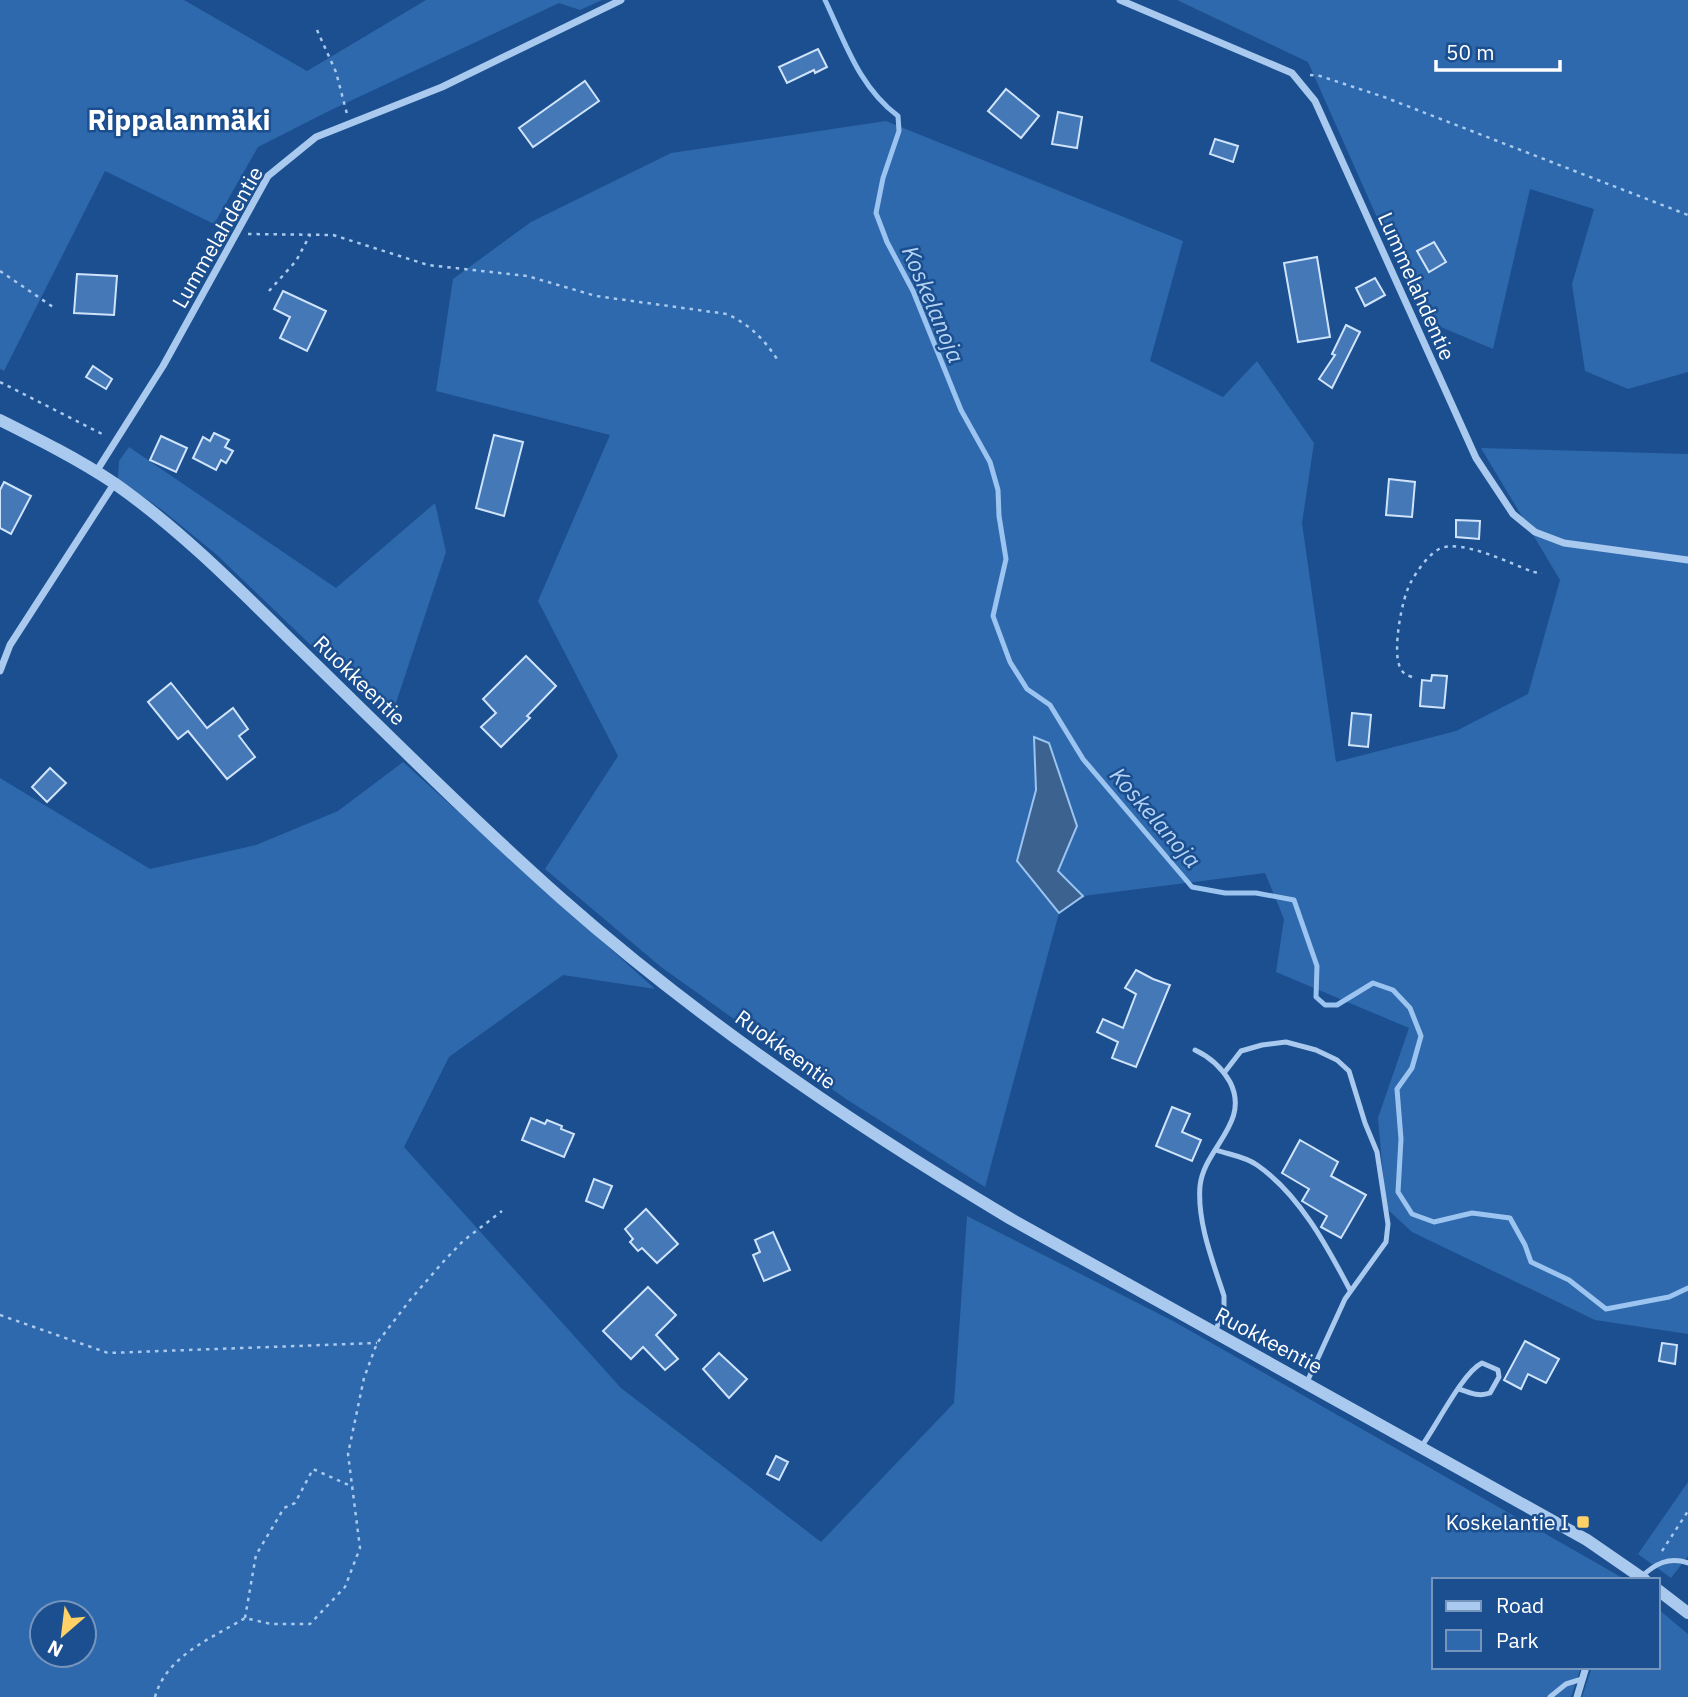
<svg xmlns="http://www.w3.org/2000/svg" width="1688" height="1697" font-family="'IBM Plex Sans',sans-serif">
<rect width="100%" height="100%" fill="#1b4f8f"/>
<!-- green -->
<g fill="#2e69ad" fill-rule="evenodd">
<path d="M0 0H184L307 71 426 0H602L580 10 559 3 331 110 258 147 214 224 105 171 4 371 0 369Z"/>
<path d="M1177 0H1688V372L1628 389 1585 371 1572 284 1594 209 1530 189 1493 349 1422 319 1308 62Z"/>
<path d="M886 121 1183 241 1150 361 1223 397 1257 361 1314 443 1302 523 1336 762 1456 731 1528 694 1560 580 1481 448 1688 454V1334L1595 1320 1412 1232 1386 1208 1378 1118 1409 1028 1276 972 1284 919 1265 873 1083 896 1058 871 1077 826 1065 795 1035 738 1036 790 1017 861 1059 913 985 1187 846 1099 661 967 545 869 618 756 538 601 610 435 436 391 453 279 531 222 671 153Z"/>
<path d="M129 447 336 588 435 503 446 552 390 721 217 555 162 510 118 479 119 461Z"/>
<path d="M403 762 655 989 563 975 449 1057 404 1147 621 1388 821 1542 954 1403 967 1216 1173 1321 1621 1577 1623 1580H1434V1667H1581L1571 1697H0V778L150 869 256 845 338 811ZM42 1613H84V1655H42Z"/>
<path d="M1688 1482V1556L1671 1578 1638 1554Z"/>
<path d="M1658 1609 1688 1634V1697H1582L1592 1667H1658Z"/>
</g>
<!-- water -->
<path fill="#3c6290" stroke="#9cc4f0" stroke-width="2" d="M1034 737 1049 743 1077 826 1058 871 1083 896 1059 913 1017 861 1036 790Z"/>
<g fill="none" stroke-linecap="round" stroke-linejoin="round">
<!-- stream -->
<path stroke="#9cc4f0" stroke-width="5" d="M825 0C845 42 859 87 898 116L899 131 883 178 876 213 887 242 913 291 961 410 990 462 998 490 999 516 1006 559 993 616 1010 662 1027 689 1050 705 1083 759 1192 887 1225 893H1256L1294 900 1317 966 1316 997 1325 1005H1337L1373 983 1393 990 1410 1008 1421 1036 1412 1068 1397 1089 1401 1139 1398 1192 1412 1214 1434 1222 1472 1213 1510 1218 1525 1245 1531 1262 1569 1280 1606 1309 1669 1297 1688 1288"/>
</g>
<!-- building -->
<g fill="#4478b7" stroke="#cfe3fa" stroke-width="2">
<path d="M818 49 827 67 815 73 814 70 787 83 779 67Z"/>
<path d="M585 81 599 101 533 147 519 128Z"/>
<path d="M1006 89 1039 116 1021 138 988 111Z"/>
<path d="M1058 112 1082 117 1077 148 1052 144Z"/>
<path d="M1215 139 1238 146 1233 162 1210 154Z"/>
<path d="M1434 242 1446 262 1429 272 1417 251Z"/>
<path d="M1317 257 1330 337 1298 342 1284 263Z"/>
<path d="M77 274 117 276 114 315 74 313Z"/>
<path d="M1375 278 1385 295 1365 306 1356 288Z"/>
<path d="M283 291 326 311 307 351 280 338 290 317 274 309Z"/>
<path d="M1346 325 1360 332 1332 388 1319 379 1335 355 1332 354Z"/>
<path d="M93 366 112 379 106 389 86 377Z"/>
<path d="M214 433 229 440 225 447 233 451 226 463 221 460 216 470 193 458 203 437 210 441Z"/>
<path d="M494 435 523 442 504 516 476 508Z"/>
<path d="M161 436 187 448 176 472 150 460Z"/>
<path d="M1389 479 1415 482 1412 517 1386 515Z"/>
<path d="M4 482 31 496 11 534 0 528V490Z"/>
<path d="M1456 520 1480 521 1479 539 1456 537Z"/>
<path d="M526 656 556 686 527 716 530 718 501 747 481 727 496 713 483 699Z"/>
<path d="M1432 675 1447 676 1444 708 1420 706 1422 680 1431 681Z"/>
<path d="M171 683 207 728 233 708 248 729 239 736 255 757 227 779 188 731 178 739 148 702Z"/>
<path d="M1352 713 1371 715 1368 747 1349 745Z"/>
<path d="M50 768 66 783 47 802 32 787Z"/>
<path d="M1136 970 1153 979 1170 985 1136 1067 1112 1058 1118 1042 1097 1032 1103 1019 1123 1028 1136 994 1125 988Z"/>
<path d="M1172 1107 1190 1114 1182 1132 1201 1140 1192 1161 1156 1146Z"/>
<path d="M531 1118 545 1124 547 1120 562 1126 561 1129 574 1134 564 1157 522 1140Z"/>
<path d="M1300 1140 1338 1162 1331 1176 1366 1195 1341 1238 1321 1227 1327 1216 1302 1201 1309 1189 1282 1173Z"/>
<path d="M594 1179 612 1186 603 1208 586 1201Z"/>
<path d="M646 1209 678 1244 657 1263 642 1248 638 1251 630 1242 633 1239 625 1229Z"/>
<path d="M773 1232 790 1270 764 1281 753 1255 760 1252 755 1240Z"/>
<path d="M648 1287 676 1315 656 1335 678 1359 665 1370 643 1347 631 1359 603 1331Z"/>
<path d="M1525 1341 1559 1359 1546 1383 1528 1374 1521 1389 1504 1380Z"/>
<path d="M1662 1343 1677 1345 1675 1364 1659 1361Z"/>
<path d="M719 1353 747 1379 729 1398 703 1369Z"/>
<path d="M776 1456 788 1462 779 1480 767 1474Z"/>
</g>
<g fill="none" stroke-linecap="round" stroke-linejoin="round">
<!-- path -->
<g stroke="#a9c9ee" stroke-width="2.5" stroke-dasharray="3.5 5" stroke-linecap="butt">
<path d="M317 30 336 72 347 114"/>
<path d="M1310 75 1320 76 1384 97 1688 215"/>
<path d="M248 234 333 235 428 265 527 276 596 296 727 314C750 325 763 338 777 359"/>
<path d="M0 271 56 309"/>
<path d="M269 291 296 261 310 235"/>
<path d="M0 382 106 436"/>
<path d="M1412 677C1406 675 1402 673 1400 667 1392 651 1402 597 1411 582 1417 571 1428 555 1439 549 1460 538 1512 564 1533 572L1542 573"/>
<path d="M0 1315 108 1353 377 1343"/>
<path d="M1662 1551 1688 1511"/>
<path d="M245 1618 256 1555 284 1508 295 1503 313 1469 353 1487"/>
<path d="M155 1697C166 1656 212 1638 245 1618L271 1624H310L345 1587 360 1548 348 1454 364 1378 377 1343 410 1300 443 1262 463 1241 502 1211"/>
</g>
<!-- service -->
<g stroke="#a9c9ee" stroke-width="5">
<path d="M1195 1050C1210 1057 1222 1068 1230 1082 1251 1123 1204 1148 1200 1186 1197 1222 1213 1262 1224 1296V1307L1215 1333"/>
<path d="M1224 1073 1241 1051 1262 1045 1286 1042 1316 1050 1337 1060 1349 1071 1365 1123 1377 1152 1388 1224 1386 1242 1345 1299 1307 1382"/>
<path d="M1216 1150C1230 1155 1244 1156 1257 1165 1299 1194 1327 1246 1350 1290"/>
<path d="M1421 1447C1436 1427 1462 1373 1482 1363L1498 1370 1499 1377 1490 1393C1479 1397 1470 1393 1459 1389"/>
<path d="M1641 1577C1655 1564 1669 1556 1688 1563"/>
<path d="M1550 1697 1566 1684 1582 1679"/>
</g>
<!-- minor -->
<g stroke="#a9c9ee" stroke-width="7">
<path d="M1120 0 1292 73 1315 101 1476 458 1513 514 1535 532 1564 543 1688 560"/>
<path d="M96 472 163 366 268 176 316 137 442 87 621 0"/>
<path d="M0 671 10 645 114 484"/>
<path d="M1577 1697 1586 1667"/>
</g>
<!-- tertiary -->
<g stroke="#a9c9ee" stroke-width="12">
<path d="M0 420C38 439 78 459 114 483 181 530 240 590 298 647 385 732 471 818 562 899 700 1021 853 1125 1011 1219L1587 1540 1645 1580"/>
<path d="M1658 1590 1688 1613"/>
</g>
</g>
<!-- markers -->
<rect fill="#ffd166" stroke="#1b4f8f" stroke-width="2.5" x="1576" y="1515" width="14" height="14" rx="3.5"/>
<g text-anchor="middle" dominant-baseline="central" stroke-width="5" stroke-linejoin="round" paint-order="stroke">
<!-- street labels -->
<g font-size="21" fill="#fff" stroke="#1b4f8f">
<text transform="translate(217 237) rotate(-60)">Lummelahdentie</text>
<text transform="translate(1417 286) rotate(66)">Lummelahdentie</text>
<text transform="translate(360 680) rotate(44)">Ruokkeentie</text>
<text transform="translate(786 1049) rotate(36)">Ruokkeentie</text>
<text transform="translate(1269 1340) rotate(28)">Ruokkeentie</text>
</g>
<!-- poi labels -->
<g font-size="21" fill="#fff" stroke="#1b4f8f" text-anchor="end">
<text x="1569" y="1522">Koskelantie I</text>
</g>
<!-- water labels -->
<g font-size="23" font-style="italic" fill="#b5d3f5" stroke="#1b4f8f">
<text transform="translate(934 304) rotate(67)">Koskelanoja</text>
<text transform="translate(1156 817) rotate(49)">Koskelanoja</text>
</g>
<!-- district labels -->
<g font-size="28" font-weight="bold" fill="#fff" stroke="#1b4f8f">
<text x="179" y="119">Rippalanmäki</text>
</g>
</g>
<!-- legend -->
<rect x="1432" y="1578" width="228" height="91" fill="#1b4f8f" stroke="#7695bc" stroke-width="2"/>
<rect x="1446" y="1601" width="35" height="10" fill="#a9c9ee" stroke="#7695bc" stroke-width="2"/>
<text x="1496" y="1613" font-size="21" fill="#ffffff">Road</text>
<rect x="1446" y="1630" width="35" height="21" fill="#2e69ad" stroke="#7695bc" stroke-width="2"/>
<text x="1496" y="1648" font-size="21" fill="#ffffff">Park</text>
<!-- north arrow -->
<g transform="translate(63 1634) rotate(208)"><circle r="33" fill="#1b4f8f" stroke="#7695bc" stroke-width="2"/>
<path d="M0-5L12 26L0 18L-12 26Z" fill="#ffd166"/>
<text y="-10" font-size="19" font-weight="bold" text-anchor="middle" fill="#ffffff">N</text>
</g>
<!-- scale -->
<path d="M1436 60v10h124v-10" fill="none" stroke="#ffffff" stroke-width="3.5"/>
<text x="1446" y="60" font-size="21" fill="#ffffff" stroke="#1b4f8f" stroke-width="5" paint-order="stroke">50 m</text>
</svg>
